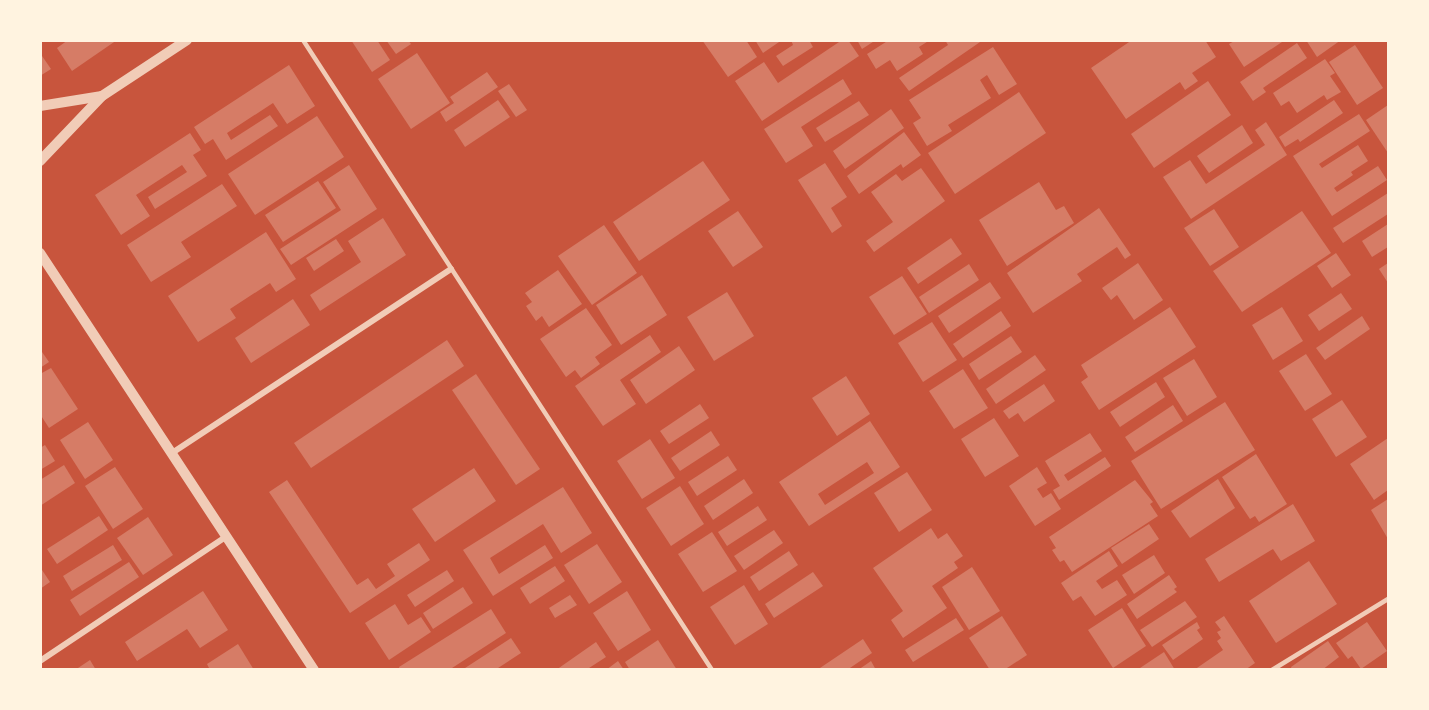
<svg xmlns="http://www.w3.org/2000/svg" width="1429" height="710" font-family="Rubik,sans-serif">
<rect width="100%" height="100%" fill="#c8553d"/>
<!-- building -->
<g fill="#d67c66" fill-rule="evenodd">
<path d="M68 40H117L72 71 57 48Z"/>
<path d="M351 40H377L390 60 372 72Z"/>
<path d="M386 40H408L411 44 396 54Z"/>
<path d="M702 40H746L757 57 728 77Z"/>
<path d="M755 40H782L763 53Z"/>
<path d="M791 40H809L813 47 783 66 776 56 793 45Z"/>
<path d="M842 40H848L859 56 762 121 735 81 764 62 778 83Z"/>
<path d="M857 40H876L862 49Z"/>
<path d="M889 40H930L919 47 923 54 897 71 890 60 876 69 867 54Z"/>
<path d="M945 40H983L909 91 899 78 948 45Z"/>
<path d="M1132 40H1205L1216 57 1192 73 1198 81 1185 90 1180 82 1126 119 1091 68Z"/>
<path d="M1236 40H1285L1244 67 1229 44Z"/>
<path d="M1306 40H1341L1317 57Z"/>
<path d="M1297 43 1307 58 1263 88 1266 92 1253 101 1240 82Z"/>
<path d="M1355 45 1383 88 1357 105 1329 62Z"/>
<path d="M993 47 1017 84 999 95 987 75 980 80 991 98 948 125 952 131 927 146 913 123 921 118 909 100Z"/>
<path d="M40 53 51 69 40 76Z"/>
<path d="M417 53 450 103 411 129 378 79Z"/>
<path d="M1325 59 1335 73 1330 76 1341 92 1327 100 1324 95 1297 113 1289 101 1281 106 1273 93Z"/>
<path d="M289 65 315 106 287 124 273 103 227 133 231 140 270 115 278 126 226 160 213 139 205 144 194 127Z"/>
<path d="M487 72 498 87 446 122 440 112 454 103 450 97Z"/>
<path d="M843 79 852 94 801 127 813 146 786 163 764 129Z"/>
<path d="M1208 81 1231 115 1154 168 1131 134Z"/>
<path d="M509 84 527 110 516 117 498 91Z"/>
<path d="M1019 92 1046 133 955 194 928 153Z"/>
<path d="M498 100 510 117 465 147 454 130Z"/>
<path d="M1334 100 1343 113 1300 142 1298 139 1285 147 1279 137Z"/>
<path d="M859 101 869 115 825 142 816 128Z"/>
<path d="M1388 105V153L1366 120Z"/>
<path d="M891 109 904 128 845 169 833 151Z"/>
<path d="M1359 114 1370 131 1319 164 1322 168 1358 145 1368 161 1351 172 1353 175 1334 188 1337 192 1378 166 1387 180 1332 216 1293 156Z"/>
<path d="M317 116 344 157 255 215 228 174Z"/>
<path d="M1266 122 1287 155 1191 219 1163 177 1190 160 1206 184 1265 145 1255 130Z"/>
<path d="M1242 125 1253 143 1209 173 1197 156Z"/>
<path d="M904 132 921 155 903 168 901 164 859 194 847 176Z"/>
<path d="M190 133 201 150 193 155 207 176 155 209 148 197 187 172 182 165 136 195 150 216 121 235 95 195Z"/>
<path d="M703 161 730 200 639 261 613 222Z"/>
<path d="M825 163 847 197 831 208 842 226 832 233 798 180Z"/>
<path d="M349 165 377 209 291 265 280 249 341 210 323 182Z"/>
<path d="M921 168 945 201 874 252 866 241 893 222 871 192 896 174 902 181Z"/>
<path d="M318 181 336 208 283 242 265 215Z"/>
<path d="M1039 182 1056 210 1064 206 1074 223 1007 266 979 220Z"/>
<path d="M222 184 237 206 181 242 191 257 151 282 127 245Z"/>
<path d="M1388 193V214L1343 243 1333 228Z"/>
<path d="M1099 208 1131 255 1125 259 1117 247 1077 274 1082 281 1033 313 1007 273Z"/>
<path d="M1214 209 1239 247 1210 266 1184 228Z"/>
<path d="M738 211 763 247 733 267 708 231Z"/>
<path d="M1302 211 1331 253 1242 312 1213 271Z"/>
<path d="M383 218 406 255 320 311 310 295 361 262 348 241Z"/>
<path d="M1388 224V247L1372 257 1362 241Z"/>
<path d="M604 225 637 273 592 305 558 256Z"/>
<path d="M266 232 296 279 276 292 270 283 230 309 236 318 198 342 168 296Z"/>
<path d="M951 238 962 254 918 284 907 268Z"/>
<path d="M336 239 344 251 314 271 306 258Z"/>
<path d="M1336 253 1351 275 1332 288 1317 266Z"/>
<path d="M1138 263 1163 300 1134 320 1117 295 1111 300 1102 288Z"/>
<path d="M1388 263V283L1379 269Z"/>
<path d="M969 264 979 280 929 313 919 297Z"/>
<path d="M558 270 582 304 549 327 542 316 536 321 526 306 532 302 525 293Z"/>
<path d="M642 275 667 315 621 345 596 305Z"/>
<path d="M902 276 927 314 894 335 869 297Z"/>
<path d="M990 282 1001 298 949 333 938 316Z"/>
<path d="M727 292 754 336 714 361 687 317Z"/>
<path d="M1341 293 1352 309 1319 331 1308 315Z"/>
<path d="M293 299 310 325 251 363 235 338Z"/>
<path d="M1170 307 1196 347 1099 410 1081 382 1088 377 1081 365Z"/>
<path d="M1282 307 1303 341 1273 360 1252 325Z"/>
<path d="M586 308 612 345 595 357 600 364 581 378 575 370 566 377 540 339Z"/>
<path d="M1001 311 1011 326 963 358 953 344Z"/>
<path d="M1362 316 1370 329 1325 360 1316 348Z"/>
<path d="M932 322 957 360 923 382 898 343Z"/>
<path d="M650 335 661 352 620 380 636 404 603 426 575 386Z"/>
<path d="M1011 336 1022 352 979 380 969 364Z"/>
<path d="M447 340 464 366 311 468 294 443Z"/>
<path d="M679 346 695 370 646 404 630 380Z"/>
<path d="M40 349 49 362 40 368Z"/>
<path d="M1306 354 1332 394 1305 411 1279 371Z"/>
<path d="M1035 355 1046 370 996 404 986 389Z"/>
<path d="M1194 359 1217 397 1187 416 1163 378Z"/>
<path d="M51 368 78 409 49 428 40 414V374Z"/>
<path d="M963 369 988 408 954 429 929 391Z"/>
<path d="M476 374 540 469 516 485 452 390Z"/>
<path d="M846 376 870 414 837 436 812 398Z"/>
<path d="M1156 382 1165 397 1120 427 1110 412Z"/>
<path d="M1044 384 1055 401 1024 422 1018 413 1009 419 1003 411Z"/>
<path d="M1342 400 1367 437 1336 457 1312 419Z"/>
<path d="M1225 402 1255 450 1161 509 1131 461Z"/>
<path d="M700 404 709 418 669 444 660 431Z"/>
<path d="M1173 405 1183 421 1135 452 1125 437Z"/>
<path d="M994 418 1019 456 985 477 961 439Z"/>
<path d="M870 421 900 467 809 526 779 482ZM867 462 874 473 825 505 818 494Z"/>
<path d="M88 422 113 460 85 479 60 440Z"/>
<path d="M711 431 720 445 680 471 671 458Z"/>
<path d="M1090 433 1102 451 1064 475 1068 481 1105 457 1111 466 1059 500 1053 490 1060 486 1045 461Z"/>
<path d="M1388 438V490L1374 500 1350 464Z"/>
<path d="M650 439 675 478 642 499 617 461Z"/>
<path d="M45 445 55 461 40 470V448Z"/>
<path d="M1256 454 1287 504 1259 522 1255 516 1250 519 1222 477Z"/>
<path d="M728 456 737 470 697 496 688 482Z"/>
<path d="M64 465 75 483 40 506V480Z"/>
<path d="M115 467 143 509 113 529 85 486Z"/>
<path d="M1037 467 1047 483 1037 489 1043 498 1051 493 1061 509 1035 526 1009 486Z"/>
<path d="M474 468 496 501 435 542 412 509Z"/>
<path d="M907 472 932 510 899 532 874 493Z"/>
<path d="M744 479 753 493 713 520 704 506Z"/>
<path d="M1218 479 1235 508 1190 538 1171 511Z"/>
<path d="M287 480 357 585 368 578 376 589 395 576 387 564 419 543 430 560 350 613 269 492Z"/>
<path d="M1135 480 1153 502 1150 504 1158 516 1072 572 1064 560 1060 562 1052 550 1056 548 1049 537Z"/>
<path d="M680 486 704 524 671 546 646 508Z"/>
<path d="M563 487 592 533 561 553 543 524 490 558 499 574 545 545 553 558 493 596 463 550Z"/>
<path d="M1388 499V539L1371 510Z"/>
<path d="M1293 504 1315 541 1281 561 1273 549 1219 582 1205 559Z"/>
<path d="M758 506 767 520 727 546 718 532Z"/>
<path d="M99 516 108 530 57 564 47 549Z"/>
<path d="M148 517 173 555 143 575 117 538Z"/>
<path d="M1149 524 1159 539 1122 564 1111 548Z"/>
<path d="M931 528 938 539 947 533 963 556 954 562 958 568 932 586 947 608 903 638 891 620 903 611 873 568Z"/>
<path d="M774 530 783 543 744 570 734 556Z"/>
<path d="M712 532 737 571 703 592 678 554Z"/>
<path d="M597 544 622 582 589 604 564 565Z"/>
<path d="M113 545 122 560 72 591 63 576Z"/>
<path d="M789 551 798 565 759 591 750 577Z"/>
<path d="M1109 551 1118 566 1096 581 1102 589 1117 580 1127 595 1095 616 1081 596 1073 601 1061 583Z"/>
<path d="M1154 555 1165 573 1134 594 1122 575Z"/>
<path d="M1309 561 1337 604 1276 643 1249 601Z"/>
<path d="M129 562 139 577 80 616 70 600Z"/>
<path d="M555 566 565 581 530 604 520 588Z"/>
<path d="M40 567 50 582 40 589Z"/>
<path d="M972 567 1000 611 969 630 942 587Z"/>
<path d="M447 570 454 581 415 607 407 595Z"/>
<path d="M813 572 823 586 774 618 765 604Z"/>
<path d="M1169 575 1177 587 1174 589 1177 592 1137 619 1127 604Z"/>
<path d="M744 585 768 624 735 645 710 607Z"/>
<path d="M463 587 473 603 433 629 423 613Z"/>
<path d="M203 591 228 630 200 648 187 629 137 661 125 642Z"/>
<path d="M627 591 651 630 618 651 593 613Z"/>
<path d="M570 595 577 605 555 618 549 608Z"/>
<path d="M1185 601 1197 617 1152 647 1140 630Z"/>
<path d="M395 604 408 625 421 617 431 632 389 660 365 623Z"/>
<path d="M1122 608 1146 646 1113 668 1088 630Z"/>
<path d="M491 609 506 633 449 670H400L399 667Z"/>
<path d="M1002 616 1027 655 1004 670H990L969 638Z"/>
<path d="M1224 616 1255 663 1245 670H1194L1223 650 1217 641 1221 638 1217 632 1221 630 1215 622Z"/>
<path d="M956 618 964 630 913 662 905 650Z"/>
<path d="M1197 622 1200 628 1197 630 1203 639 1173 660 1162 645Z"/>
<path d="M1367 622 1387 651 1361 669 1352 656 1348 659 1336 643Z"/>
<path d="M511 638 521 653 495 670H462Z"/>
<path d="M863 639 872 653 847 670H817Z"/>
<path d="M658 640 677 670H630L625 662Z"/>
<path d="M1328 641 1339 657 1322 670H1292L1291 667Z"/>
<path d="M596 642 606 657 586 670H556Z"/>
<path d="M238 644 254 670H210L207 664Z"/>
<path d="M1164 652 1175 670H1137Z"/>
<path d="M90 660 96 670H75Z"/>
<path d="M618 661 624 670H606Z"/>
<path d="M871 661 876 670H858Z"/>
</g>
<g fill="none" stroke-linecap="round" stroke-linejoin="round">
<!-- service -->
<g stroke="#f1ccb7" stroke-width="4.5">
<path d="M303 40 712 670"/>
<path d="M1272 670 1388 599"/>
</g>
<!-- minor -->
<g stroke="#f1ccb7" stroke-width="6">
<path d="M172 453 451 269"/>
<path d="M40 661 227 536"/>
</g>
<!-- tertiary -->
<g stroke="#f1ccb7" stroke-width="10">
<path d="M40 106 102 96"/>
<path d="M40 161 102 96 187 40"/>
<path d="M40 253 314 670"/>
</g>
</g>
<!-- border -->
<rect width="1429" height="710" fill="none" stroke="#fff3e0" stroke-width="84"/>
</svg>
